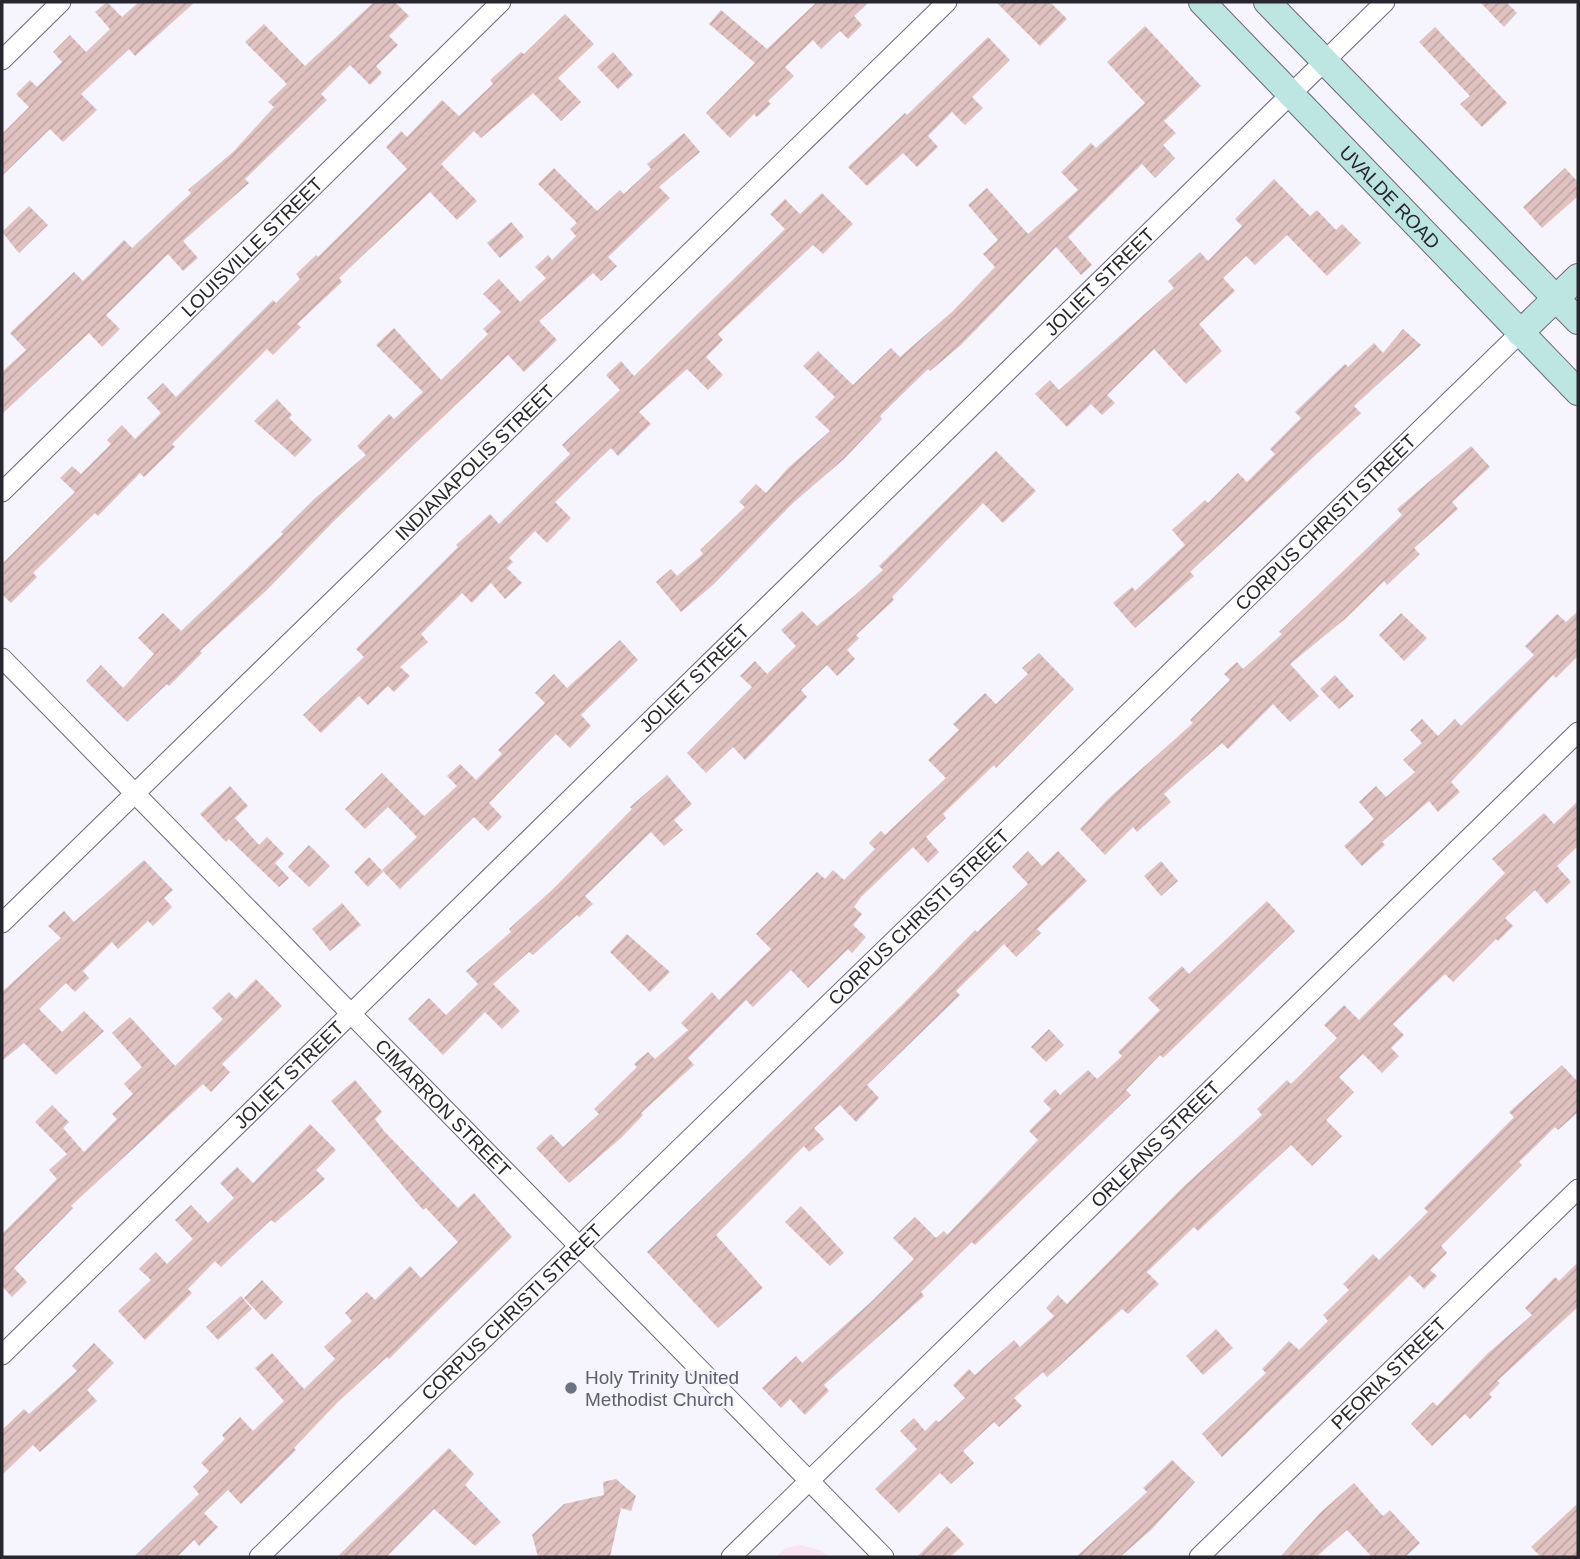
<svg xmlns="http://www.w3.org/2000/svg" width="1580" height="1559" font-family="Arial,sans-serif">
<defs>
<pattern id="building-hatch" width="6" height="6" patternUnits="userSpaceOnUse" patternTransform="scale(1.75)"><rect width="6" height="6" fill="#e0c3c0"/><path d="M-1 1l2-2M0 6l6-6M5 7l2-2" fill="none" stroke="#c0a7a5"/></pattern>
</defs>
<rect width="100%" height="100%" fill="#f6f4fd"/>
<!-- education -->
<path fill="#f9e4f3" d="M800 1545 820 1550 828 1557H776L786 1548Z"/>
<!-- building -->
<g fill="url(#building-hatch)">
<path d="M107 2 122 17 139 2H195L135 56 129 49 81 94 97 110 63 142 50 129 2 176V134L29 107 16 94 30 80 37 87 62 62 53 52 70 35 86 52 110 29 95 12Z"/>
<path d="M374 2H395L409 16 389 36 398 45 376 66 382 73 370 85 350 65 321 94 327 100 245 179 249 183 183 241 198 258 183 271 168 254 106 315 120 329 102 347 89 333 2 414V372L26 350 10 333 74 272 83 281 124 240 132 248 191 193 188 190 233 152 274 107 268 102 287 84 245 42 264 24 305 66Z"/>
<path d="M817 2H869L854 16 862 25 848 39 840 31 821 49 813 40 785 67 794 76 768 101 771 104 757 117 754 114 730 138 706 113 755 63 709 24 721 10 767 49Z"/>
<path d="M996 2H1050L1067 19 1040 46Z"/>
<path d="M1480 2H1506L1517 13 1504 27Z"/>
<path d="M565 14 594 44 558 78 581 102 561 121 533 93 481 138 474 131 441 164 477 201 457 220 430 192 339 278 342 282 297 324 301 327 273 355 267 349 172 444 175 447 144 477 140 473 98 516 95 513 33 573 37 577 11 603 2 594V564L75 492 60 478 72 466 81 474 111 444 107 440 122 425 135 439 161 413 147 398 163 383 176 397 273 300 276 303 300 279 296 274 316 255 318 257 407 169 386 147 401 131 407 137 442 100 459 116 493 84 490 80 521 52 524 54Z"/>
<path d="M1145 26 1201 86 1164 121 1176 133 1163 145 1175 158 1155 178 1142 164 1068 237 1092 265 1081 275 1056 247 962 344 930 371 928 369 880 416 882 419 844 459 793 503 714 584 681 612 656 582 671 569 677 576 703 554 700 550 745 507 739 502 756 484 766 493 788 468 830 431 815 417 835 397 803 366 818 351 853 385 891 348 900 357 953 311 995 267 983 254 998 240 968 205 987 188 1028 234 1078 190 1061 172 1091 143 1096 148 1145 103 1107 62Z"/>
<path d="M1435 27 1507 103 1482 127 1460 104 1470 96 1419 42Z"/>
<path d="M988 37 1010 60 972 97 983 108 965 125 952 112 928 136 938 147 917 167 903 153 867 186 848 167 905 113 907 115Z"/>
<path d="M613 52 633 75 618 89 597 67Z"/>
<path d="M684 133 700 152 659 187 670 198 608 257 617 266 601 281 593 273 539 321 557 340 524 372 508 355 334 521 267 590 200 651 202 653 169 686 167 684 127 722 86 681 101 665 123 688 154 654 138 638 163 613 181 631 283 534 281 532 313 500 366 455 357 446 389 414 394 419 423 392 376 345 394 328 441 380 488 334 483 329 501 312 483 294 499 279 520 302 546 278 535 267 548 255 552 260 576 236 570 229 577 223 538 184 554 168 597 211 620 190 624 194 651 169 647 164Z"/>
<path d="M1565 168 1578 182V196L1542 228 1523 207Z"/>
<path d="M1274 179 1310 216 1317 210 1336 230 1342 224 1361 243 1327 276 1287 235 1255 265 1246 256 1223 278 1235 291 1199 324 1222 351 1186 384 1154 349 1107 395 1115 403 1102 415 1091 404 1067 427 1035 394 1050 380 1059 390 1174 288 1168 281 1200 252 1208 261 1242 226 1235 219Z"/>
<path d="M822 193 853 224 823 254 813 245 718 334 723 340 706 357 723 375 708 390 687 369 639 412 651 424 618 456 611 448 555 502 571 518 547 543 535 531 509 558 513 562 507 568 522 583 505 599 491 583 472 603 462 593 421 634 428 642 400 667 410 676 394 692 388 686 368 705 359 696 321 733 303 715 364 657 356 649 458 547 456 545 490 514 499 524 570 454 562 445 620 390 606 375 621 361 634 376 785 229 770 214 785 199 800 214Z"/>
<path d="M29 206 48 225 19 253 2 232Z"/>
<path d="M511 222 524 237 500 258 487 243Z"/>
<path d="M1403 329 1421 345 1354 406 1361 413 1190 572 1194 576 1135 628 1113 603 1132 587 1135 591 1185 545 1172 530 1205 500 1208 503 1238 473 1247 482 1275 454 1270 449 1301 418 1295 412 1345 364 1348 367 1374 343 1383 353Z"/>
<path d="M277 399 292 415 289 418 312 440 295 457 254 421Z"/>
<path d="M1471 446 1490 467 1452 502 1458 509 1414 548 1420 554 1387 585 1384 581 1345 619 1290 664 1319 696 1290 722 1273 704 1228 749 1222 743 1164 794 1171 802 1137 832 1133 827 1105 855 1080 829 1108 799 1193 723 1190 720 1230 680 1224 674 1237 662 1243 669 1282 634 1279 632 1402 515 1397 509Z"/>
<path d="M996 451 1036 491 1003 523 983 503 892 597 894 600 856 635 859 638 847 650 855 659 837 676 827 665 801 690 807 697 745 760 733 747 706 773 687 753 752 687 740 676 755 661 767 674 796 646 781 630 802 611 817 626 854 596 883 570 879 566Z"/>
<path d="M1578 611V656L1556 678 1553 675 1451 782 1460 792 1438 812 1429 801 1382 842 1385 845 1362 866 1344 846 1374 819 1359 802 1376 786 1386 797 1415 772 1403 760 1422 743 1410 730 1422 719 1438 736 1455 719 1461 726 1534 655 1525 646 1557 614 1566 622Z"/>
<path d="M1401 613 1427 638 1404 661 1379 635Z"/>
<path d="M620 640 638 660 581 715 591 726 570 748 556 734 489 803 502 817 488 831 474 817 400 889 382 870 417 837 388 807 365 829 345 809 382 773 424 816 457 786 447 776 460 764 476 780 502 754 498 750 545 703 535 693 554 674 567 688Z"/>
<path d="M1039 653 1074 689 996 768 994 765 943 814 946 818 926 837 939 852 928 863 913 847 861 897 854 907 862 914 853 925 866 937 852 953 848 949 808 988 791 970 753 1007 746 1000 688 1058 694 1065 641 1113 643 1115 622 1137 569 1183 536 1148 551 1134 563 1147 599 1114 594 1109 637 1067 634 1064 648 1052 655 1059 688 1030 681 1023 712 992 719 1000 771 949 756 934 817 872 825 879 833 870 844 880 875 849 869 843 881 831 885 835 946 778 928 760 959 730 953 724 985 693 996 704 1028 674 1022 668Z"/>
<path d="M1335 675 1354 696 1339 709 1320 689Z"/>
<path d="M667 775 692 804 674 820 683 830 664 846 651 832 585 896 593 904 579 917 577 915 533 955 529 952 493 984 520 1011 502 1029 485 1012 443 1055 408 1019 429 998 446 1015 478 984 466 971 511 932 509 929 552 890 632 809 630 807Z"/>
<path d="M230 786 248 806 235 818 259 845 267 837 284 854 275 863 289 878 279 887 229 839 226 842 200 814Z"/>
<path d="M1578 801V846L1557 866 1571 882 1547 904 1535 890 1505 918 1513 926 1498 941 1496 939 1453 982 1445 974 1393 1024 1404 1035 1391 1048 1399 1056 1382 1073 1363 1054 1339 1077 1354 1092 1326 1120 1342 1136 1312 1166 1291 1145 1198 1231 1194 1227 1147 1272 1159 1284 1128 1314 1122 1309 1047 1377 1043 1372 1014 1398 1022 1406 999 1427 994 1422 963 1451 974 1463 951 1484 940 1473 899 1513 875 1489 917 1449 900 1431 914 1418 925 1431 936 1420 939 1422 965 1398 953 1385 969 1369 975 1375 1014 1340 1020 1347 1054 1316 1046 1308 1058 1295 1067 1304 1181 1189 1262 1115 1257 1109 1287 1080 1291 1084 1337 1038 1324 1025 1344 1005 1359 1020 1505 873 1492 859 1544 813 1554 824Z"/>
<path d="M309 845 330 866 309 887 288 867Z"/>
<path d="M1028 851 1042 866 1058 851 1087 881 1037 929 1041 933 1016 957 1004 944 956 991 960 995 867 1085 879 1098 856 1122 840 1105 814 1128 824 1139 809 1152 804 1146 716 1235 763 1288 718 1328 647 1252 904 1003 975 930 977 932 1028 884 1012 867Z"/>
<path d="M369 857 383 872 368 887 354 872Z"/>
<path d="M144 860 173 890 164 898 172 907 153 926 148 921 118 949 112 942 83 971 89 978 75 992 66 983 39 1009 62 1032 84 1011 104 1031 56 1075 24 1043 2 1061V992L61 938 48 926 64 911 74 922Z"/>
<path d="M1161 861 1178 881 1161 896 1144 876Z"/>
<path d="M1267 901 1295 931 1163 1058 1160 1055 1126 1090 1131 1095 975 1245 972 1242 921 1292 924 1296 824 1385 829 1391 805 1415 790 1399 781 1408 762 1388 796 1356 802 1363 871 1302 914 1259 893 1238 915 1217 936 1238 944 1231 947 1235 1038 1140 1029 1131 1051 1109 1043 1101 1055 1089 1060 1095 1088 1070 1097 1079 1122 1056 1118 1052 1160 1010 1148 998 1182 966 1189 974Z"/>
<path d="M342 903 361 925 330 951 312 929Z"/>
<path d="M627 934 670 972 650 992 610 952Z"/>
<path d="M256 979 282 1006 222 1064 230 1072 211 1092 203 1084 71 1206 73 1208 14 1268 27 1282 12 1297 2 1286V1234L57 1179 49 1170 67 1154 35 1122 52 1105 69 1122 63 1128 84 1152 117 1119 112 1114 133 1094 124 1084 142 1067 112 1033 130 1017 175 1066 223 1019 212 1008 229 992 236 999Z"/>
<path d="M1049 1029 1064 1045 1046 1062 1031 1047Z"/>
<path d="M1562 1065 1578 1082V1112L1558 1130 1555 1127 1519 1162 1522 1165 1441 1246 1447 1253 1430 1270 1437 1276 1424 1289 1410 1275 1222 1457 1202 1434 1266 1373 1262 1369 1289 1341 1299 1350 1328 1321 1323 1315 1349 1290 1343 1284 1373 1254 1379 1260 1428 1212 1424 1208 1514 1117 1509 1112Z"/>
<path d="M355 1080 382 1112 375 1119 384 1131 458 1208 474 1193 512 1237 389 1359 387 1357 337 1403 294 1448 296 1450 241 1504 228 1490 204 1513 218 1527 199 1546 194 1540 177 1557H134L199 1494 193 1487 209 1471 201 1463 225 1439 222 1435 240 1417 253 1431 284 1401 255 1368 272 1353 304 1389 335 1359 324 1347 352 1321 345 1313 367 1292 375 1300 410 1266 421 1278 458 1242 426 1208 423 1210 331 1101Z"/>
<path d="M310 1124 336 1150 316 1170 325 1179 275 1223 271 1220 221 1267 215 1261 188 1289 192 1293 145 1340 118 1311 151 1280 139 1269 156 1252 167 1264 193 1239 175 1220 191 1205 208 1223 234 1198 220 1183 237 1167 253 1183Z"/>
<path d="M801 1206 844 1253 830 1266 785 1222Z"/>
<path d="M1578 1262V1307L1497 1381 1500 1383 1489 1394 1492 1397 1470 1419 1465 1414 1432 1446 1411 1424 1433 1402 1437 1406 1487 1354 1532 1315 1525 1308 1555 1277 1559 1281Z"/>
<path d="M262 1280 283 1302 265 1320 244 1298Z"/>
<path d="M241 1296 252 1309 218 1340 206 1327Z"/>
<path d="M1216 1329 1233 1348 1203 1375 1186 1356Z"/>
<path d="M94 1343 114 1363 87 1390 97 1401 40 1452 33 1445 2 1475V1430L24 1409 29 1414 77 1371 72 1366Z"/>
<path d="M449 1448 474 1474 465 1485 501 1522 475 1546 434 1509 386 1557H337Z"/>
<path d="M1172 1460 1195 1482 1152 1529 1120 1557H1076L1147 1492 1143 1488Z"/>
<path d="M616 1479 636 1496 631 1511 621 1508 610 1557H538L532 1535 564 1504 604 1495 603 1482Z"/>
<path d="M1354 1483 1383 1516 1390 1510 1420 1543 1405 1557H1372L1347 1530 1316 1557H1280L1321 1512Z"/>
<path d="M1578 1503V1557H1541L1531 1547Z"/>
<path d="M947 1526 964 1544 950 1557H917Z"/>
</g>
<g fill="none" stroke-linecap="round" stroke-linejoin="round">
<defs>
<g id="street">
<path d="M2 60 61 2"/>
<path id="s1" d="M2 492 501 2"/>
<path id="s2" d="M2 658 884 1557"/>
<path id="s3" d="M2 923 947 2"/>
<path id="s4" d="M2 1355 1385 2"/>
<path id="s5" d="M259 1557 1520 333"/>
<path id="s6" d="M731 1557 1578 732"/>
<path id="s7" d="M1199 1557 1578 1189"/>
</g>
<g id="secondary">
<path id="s8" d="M1202 2 1578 392"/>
<path d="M1267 2 1578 321"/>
<path d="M1520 333 1578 277"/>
</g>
</defs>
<!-- street casing -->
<use href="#street" stroke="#6d677c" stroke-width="21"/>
<!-- secondary casing -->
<use href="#secondary" stroke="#6d677c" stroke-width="28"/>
<!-- street -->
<use href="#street" stroke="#fff" stroke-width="19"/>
<!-- secondary -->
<use href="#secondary" stroke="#bde6e3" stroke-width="26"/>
</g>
<!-- markers -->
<circle fill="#6b7280" stroke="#f6f4fd" stroke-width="2.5" cx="571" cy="1388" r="7"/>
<g text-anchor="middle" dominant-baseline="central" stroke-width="5" stroke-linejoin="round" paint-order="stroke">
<!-- street labels -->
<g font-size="19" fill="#28262f" stroke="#f6f4fd">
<text stroke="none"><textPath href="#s8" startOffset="271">UVALDE ROAD</textPath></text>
<text stroke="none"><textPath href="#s1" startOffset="350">LOUISVILLE STREET</textPath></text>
<text stroke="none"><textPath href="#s4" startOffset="1535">JOLIET STREET</textPath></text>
<text stroke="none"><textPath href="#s3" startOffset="660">INDIANAPOLIS STREET</textPath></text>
<text stroke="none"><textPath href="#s5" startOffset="1486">CORPUS CHRISTI STREET</textPath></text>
<text stroke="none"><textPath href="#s4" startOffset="968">JOLIET STREET</textPath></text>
<text stroke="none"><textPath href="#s5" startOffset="919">CORPUS CHRISTI STREET</textPath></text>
<text stroke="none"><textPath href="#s4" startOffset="401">JOLIET STREET</textPath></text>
<text stroke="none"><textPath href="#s2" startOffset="630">CIMARRON STREET</textPath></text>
<text stroke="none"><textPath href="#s6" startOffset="592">ORLEANS STREET</textPath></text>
<text stroke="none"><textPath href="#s5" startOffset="352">CORPUS CHRISTI STREET</textPath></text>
<text stroke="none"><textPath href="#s7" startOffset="264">PEORIA STREET</textPath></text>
</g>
<!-- worship labels -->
<g font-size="19" fill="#5b616d" stroke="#f6f4fd" text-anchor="start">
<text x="585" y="1377">Holy Trinity United<tspan x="585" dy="22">Methodist Church</tspan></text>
</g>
</g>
<!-- border -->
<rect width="1580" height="1559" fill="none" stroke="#28262f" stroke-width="7"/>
</svg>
